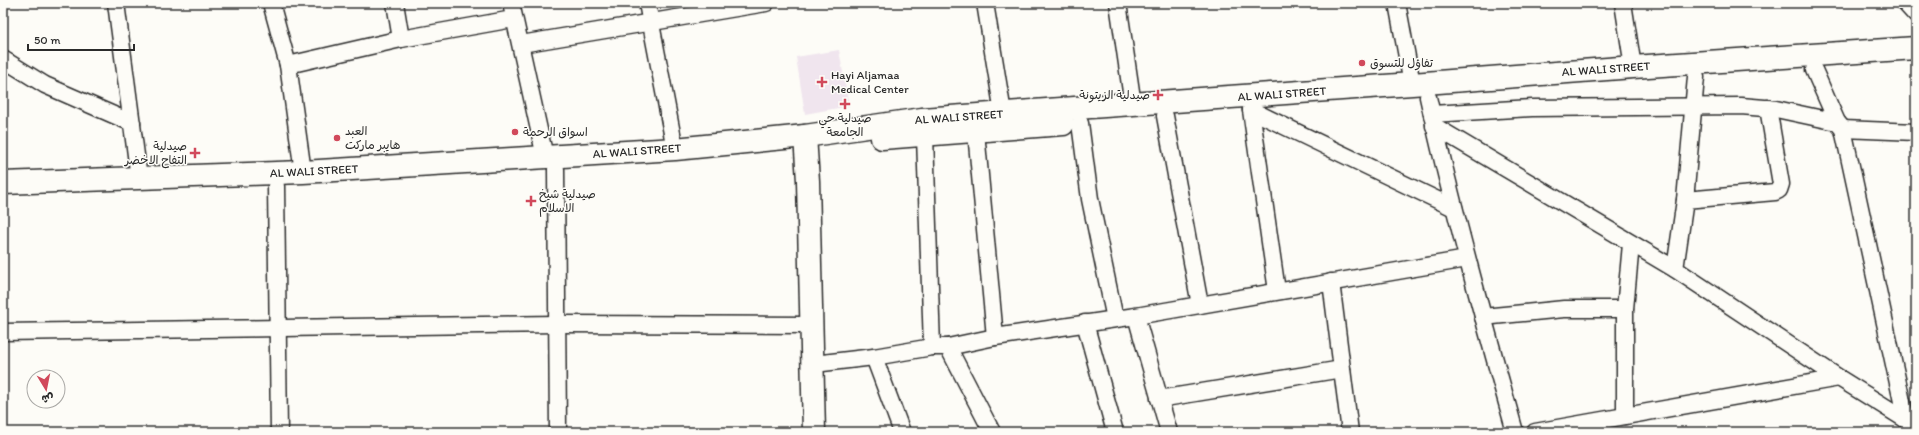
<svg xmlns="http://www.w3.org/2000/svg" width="1919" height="435" font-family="Itim,'Playpen Sans Arabic',sans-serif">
<rect width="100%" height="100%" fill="#fdfcf7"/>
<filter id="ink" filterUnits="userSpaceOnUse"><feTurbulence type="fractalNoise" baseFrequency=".025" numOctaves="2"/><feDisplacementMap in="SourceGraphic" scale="8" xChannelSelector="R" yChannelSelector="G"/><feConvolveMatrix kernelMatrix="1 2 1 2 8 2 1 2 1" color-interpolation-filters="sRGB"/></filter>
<g filter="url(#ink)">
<!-- built -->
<path fill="#f0e5ee" d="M839 50 849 106 805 114 796 57Z"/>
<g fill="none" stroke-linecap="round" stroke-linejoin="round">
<defs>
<g id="street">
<path d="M116 3 139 178"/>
<path d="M271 3 288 65 303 172"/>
<path d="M395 3 401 39"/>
<path d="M511 3 545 157"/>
<path d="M647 3 675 149"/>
<path d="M985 3 1003 113"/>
<path d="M1118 3 1133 105"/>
<path d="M1397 3 1412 84"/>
<path d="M1623 3 1633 67"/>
<path d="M1905 3 1916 15"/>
<path d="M521 44 766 3"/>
<path d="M3 59 45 85 132 123"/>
<path d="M288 65 401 39 513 19"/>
<path d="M1814 70 1837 122 1843 129 1906 420"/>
<path d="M1428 97C1453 210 1484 321 1515 432"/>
<path d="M1251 110 1454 208"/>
<path d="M1251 110 1277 291"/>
<path d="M1432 114 1532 108 1741 106 1776 109 1837 122"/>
<path d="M1165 116 1200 305"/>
<path d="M1080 123 1090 199 1115 319"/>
<path d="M1434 126 1675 269 1839 378 1916 426"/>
<path d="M1843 129 1916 132"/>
<path d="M976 132 995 337"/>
<path d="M925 136 932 347"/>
<path d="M556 169 558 432"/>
<path d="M276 186 279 432"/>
<path d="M1685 200 1775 192 1779 190 1781 184 1768 108"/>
<path d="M1675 269 1685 200 1696 77"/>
<path d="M1331 282 1350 432"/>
<path d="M1136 316 1169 432"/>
<path d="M1483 317 1564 309H1625"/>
<path d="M1085 323 1115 432"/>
<path d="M3 332 557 324 811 325"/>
<path d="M948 347 992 432"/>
<path d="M874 357 902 432"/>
<path d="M814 364 874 357 932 347H948L995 337 1136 316 1467 259"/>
<path d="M1159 399 1342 369"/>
<path d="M1625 416V309L1631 244"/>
<path d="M1535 432 1839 378"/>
</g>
<g id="secondary">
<path d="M805 136 808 181 814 432"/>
<path d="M882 138 1063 124"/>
<path d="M3 183 303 172 675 149 805 136 922 119 1412 84 1633 67 1916 48"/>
</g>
</defs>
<!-- street casing -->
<use href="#street" stroke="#2b2b2b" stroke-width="19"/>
<!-- secondary casing -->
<use href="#secondary" stroke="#2b2b2b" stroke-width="25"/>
<!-- street -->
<use href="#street" stroke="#fdfcf7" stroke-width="16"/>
<!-- secondary -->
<use href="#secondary" stroke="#fdfcf7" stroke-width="22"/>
</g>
</g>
<!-- markers -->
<g fill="#d1495b" stroke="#fdfcf7" stroke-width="1.5">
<circle cx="1362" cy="63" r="4"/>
<path d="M820 76h4v4h4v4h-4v4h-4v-4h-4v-4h4z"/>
<path d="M1156 89h4v4h4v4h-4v4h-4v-4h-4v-4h4z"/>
<path d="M843 98h4v4h4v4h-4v4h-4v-4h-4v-4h4z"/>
<circle cx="515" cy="132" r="4"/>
<circle cx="337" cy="138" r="4"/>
<path d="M193 147h4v4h4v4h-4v4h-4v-4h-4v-4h4z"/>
<path d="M529 195h4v4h4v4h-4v4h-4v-4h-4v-4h4z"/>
</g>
<g text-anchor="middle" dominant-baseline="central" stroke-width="3" stroke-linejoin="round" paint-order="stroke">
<!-- poi labels -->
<g font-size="12" fill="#2b2b2b" stroke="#fdfcf7" text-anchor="start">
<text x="1370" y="63">تفاؤل للتسوق</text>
<text x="831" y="75">Hayi Aljamaa<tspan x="831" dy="14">Medical Center</tspan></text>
<text x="1150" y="95" text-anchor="end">صيدلية الزيتونة</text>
<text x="845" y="118" text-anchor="middle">صيدلية حي<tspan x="845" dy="14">الجامعة</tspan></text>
<text x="345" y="131">العبد<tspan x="345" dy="14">هايبر ماركت</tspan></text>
<text x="523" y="132">اسواق الرحمة</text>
<text x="187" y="146" text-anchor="end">صيدلية<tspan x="187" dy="14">التفاح الاخضر</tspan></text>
<text x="539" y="194">صيدلية شيخ<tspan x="539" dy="14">الاسلام</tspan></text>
</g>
<!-- street labels -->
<g font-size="12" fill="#2b2b2b" stroke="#fdfcf7">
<text transform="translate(1606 69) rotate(-4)">AL WALI STREET</text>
<text transform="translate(1282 94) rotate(-4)">AL WALI STREET</text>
<text transform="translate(959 117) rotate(-4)">AL WALI STREET</text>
<text transform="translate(637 151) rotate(-4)">AL WALI STREET</text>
<text transform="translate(314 171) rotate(-3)">AL WALI STREET</text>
</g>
</g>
<!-- margin -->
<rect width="1919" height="435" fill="none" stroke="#fdfcf7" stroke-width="16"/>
<rect x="8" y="8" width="1903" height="419" fill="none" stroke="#2b2b2b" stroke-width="1.5" filter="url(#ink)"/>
<!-- north arrow -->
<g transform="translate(46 389) rotate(170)"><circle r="19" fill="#fdfcf7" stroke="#a9a8a5"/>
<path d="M0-3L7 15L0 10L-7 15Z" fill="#d1495b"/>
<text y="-6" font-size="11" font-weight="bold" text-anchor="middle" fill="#2b2b2b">ش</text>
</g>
<!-- scale -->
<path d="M28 44v6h106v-6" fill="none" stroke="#2b2b2b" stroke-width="2"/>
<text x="34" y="44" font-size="12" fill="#2b2b2b" stroke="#fdfcf7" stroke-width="3" paint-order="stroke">50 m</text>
</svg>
